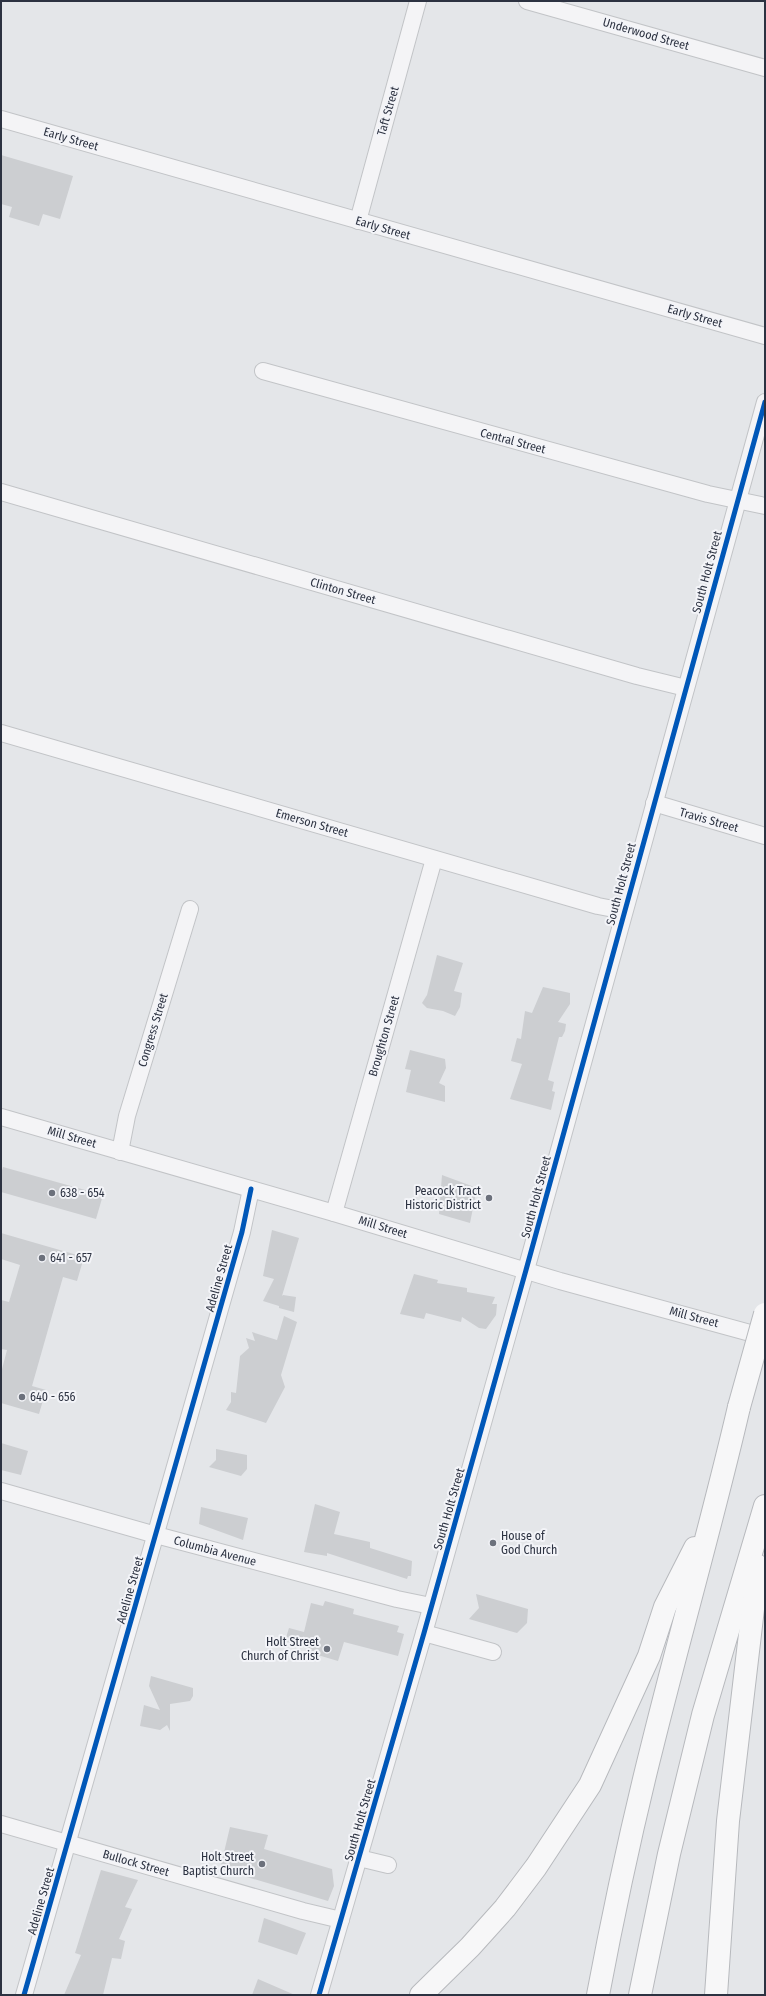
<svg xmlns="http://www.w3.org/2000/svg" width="766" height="1996" font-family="'Fira Sans Condensed',sans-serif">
<rect width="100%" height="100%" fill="#e4e6e9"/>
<!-- building -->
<g fill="#ccced1">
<path d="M1 155 73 176 60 219 43 214 39 226 9 217 12 207 1 204Z"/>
<path d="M437 955 463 963 454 991 462 993 460 1007 455 1016 443 1011 427 1008 422 1003 427 995Z"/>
<path d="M543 987 570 993V1004L558 1022 566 1024 565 1031 562 1037H559L548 1080 554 1082 552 1091 555 1092 551 1110 510 1099 522 1064 511 1061 517 1038 521 1039 525 1011 532 1013Z"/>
<path d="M410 1050 445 1059 446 1068 439 1083 445 1086V1102L406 1092 411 1070 405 1069Z"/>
<path d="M3 1167 103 1195 96 1219 1 1192V1174Z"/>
<path d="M442 1175 477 1188 470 1223 439 1214Z"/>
<path d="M272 1230 299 1238 282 1296 283 1295 296 1297 294 1312 279 1308V1306L263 1301 274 1279 263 1276Z"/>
<path d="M1 1233 84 1257 77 1281 63 1277 32 1386 46 1390 39 1414 1 1403V1373L7 1350 1 1349V1300L9 1302 20 1265 1 1259Z"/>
<path d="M414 1274 438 1280 437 1283 467 1288V1292L495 1297 492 1304H497L496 1315 486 1329 479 1328 462 1317 461 1322 426 1313 424 1319 400 1314Z"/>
<path d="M284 1316 297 1322 281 1375 285 1387 266 1423 226 1410 231 1402V1392L236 1393 240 1356 249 1348 246 1338 255 1341 252 1332 277 1340Z"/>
<path d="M1 1443 28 1451 21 1475 1 1470Z"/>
<path d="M216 1449 247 1455V1469L241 1476 209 1467 216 1460Z"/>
<path d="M315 1504 340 1512 334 1534 370 1542V1548L412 1561 411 1576H408L407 1579 327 1553V1556L304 1552Z"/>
<path d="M201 1507 248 1518 243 1540 199 1524Z"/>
<path d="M476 1594 528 1609 527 1623 517 1633 469 1619 479 1608Z"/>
<path d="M325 1601 354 1609 353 1614 399 1626 397 1632 404 1634 398 1656 344 1642 338 1661 311 1653 312 1649 285 1641 289 1628 304 1632 311 1603 323 1606Z"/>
<path d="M151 1676 193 1688V1696L190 1701 170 1704V1731L167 1725 160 1730 140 1726 144 1705 160 1710 149 1686Z"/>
<path d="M230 1827 268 1835 264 1849 332 1869 334 1886 328 1901 220 1869Z"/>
<path d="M101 1870 138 1880 125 1907 132 1909 119 1939 125 1941 121 1959 112 1958 103 1995H64L81 1955 75 1953Z"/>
<path d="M264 1918 306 1933 297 1955 258 1942Z"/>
<path d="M258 1979 295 1995H252Z"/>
</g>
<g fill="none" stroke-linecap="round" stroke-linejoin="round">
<defs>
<g id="minor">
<path d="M527 1 765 68"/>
<path d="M1 119 765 336"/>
<path d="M358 221 418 1"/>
<path d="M263 371 708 494 765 506"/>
<path d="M1 492 637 676 686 688"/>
<path d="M1 733 598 906 624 911"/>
<path d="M654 803 765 836"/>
<path d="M1 1117 334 1213 560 1281 765 1337"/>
<path d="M120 1152 127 1116 190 909"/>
<path d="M334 1213 434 859"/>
<path d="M1 1491 156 1535 397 1599 431 1606"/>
<path d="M424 1633 493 1652"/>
<path d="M1 1824 303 1911 341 1920"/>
<path d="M359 1858 388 1865"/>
<path d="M24 1995 242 1232 251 1189"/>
<path d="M319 1995 424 1633 526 1270 765 402"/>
</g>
<g id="highway">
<path d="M421 1995 470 1947 505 1908 536 1867 590 1785 649 1656 665 1607 695 1548"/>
<path d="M598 1995C614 1910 632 1826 653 1743 681 1630 713 1519 739 1407"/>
<path d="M640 1995 669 1854 703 1715 765 1506"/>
<path d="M716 1995 728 1821 758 1566"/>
</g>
</defs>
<!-- minor casing -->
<use href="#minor" stroke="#c2c4c7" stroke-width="18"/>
<!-- highway casing -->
<use href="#highway" stroke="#b7b9bd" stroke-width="24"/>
<!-- minor -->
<use href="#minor" stroke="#f4f4f6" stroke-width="16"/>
<!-- highway -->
<use href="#highway" stroke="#f7f7f8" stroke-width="22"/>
<defs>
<path id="highway-bridge" d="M739 1407 765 1314"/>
</defs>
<!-- highway-bridge casing -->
<use href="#highway-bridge" stroke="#b7b9bd" stroke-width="24" stroke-linecap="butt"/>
<!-- highway-bridge -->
<use href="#highway-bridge" stroke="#f7f7f8" stroke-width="22"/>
<defs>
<g id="cycleway">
<path d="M24 1995 242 1232 251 1189"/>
<path d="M319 1995 424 1633 526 1270 765 402"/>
</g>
</defs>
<!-- cycleway casing -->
<use href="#cycleway" stroke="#f3f4f8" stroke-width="8"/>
<!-- cycleway -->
<use href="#cycleway" stroke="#0057b8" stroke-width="5"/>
</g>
<!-- markers -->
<g fill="#6c717c" stroke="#f3f4f8" stroke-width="1.5">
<circle cx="52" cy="1193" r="4"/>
<circle cx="489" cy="1198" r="4"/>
<circle cx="42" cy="1258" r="4"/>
<circle cx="22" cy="1397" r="4"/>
<circle cx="493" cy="1543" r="4"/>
<circle cx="327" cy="1649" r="4"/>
<circle cx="262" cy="1864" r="4"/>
</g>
<g text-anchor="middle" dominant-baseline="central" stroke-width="4" stroke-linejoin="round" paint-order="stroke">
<!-- street labels -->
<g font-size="12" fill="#2c3241" stroke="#f3f4f8">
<text transform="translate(646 34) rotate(16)">Underwood Street</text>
<text transform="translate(388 111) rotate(-74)">Taft Street</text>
<text transform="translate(71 139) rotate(16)">Early Street</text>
<text transform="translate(383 228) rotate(16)">Early Street</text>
<text transform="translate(695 316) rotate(16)">Early Street</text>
<text transform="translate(513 441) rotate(15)">Central Street</text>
<text transform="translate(707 572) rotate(-75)">South Holt Street</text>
<text transform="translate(343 591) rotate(16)">Clinton Street</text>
<text transform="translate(709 820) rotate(16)">Travis Street</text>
<text transform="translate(312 823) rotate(16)">Emerson Street</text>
<text transform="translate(621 884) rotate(-75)">South Holt Street</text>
<text transform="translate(153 1030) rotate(-73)">Congress Street</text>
<text transform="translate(384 1036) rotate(-74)">Broughton Street</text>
<text transform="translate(72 1137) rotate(16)">Mill Street</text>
<text transform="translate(536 1197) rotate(-75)">South Holt Street</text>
<text transform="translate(383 1227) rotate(17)">Mill Street</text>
<text transform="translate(219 1278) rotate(-74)">Adeline Street</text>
<text transform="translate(694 1317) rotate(15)">Mill Street</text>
<text transform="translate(449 1509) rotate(-74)">South Holt Street</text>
<text transform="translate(215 1551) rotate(15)">Columbia Avenue</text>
<text transform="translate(130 1590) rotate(-74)">Adeline Street</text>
<text transform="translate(360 1820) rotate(-74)">South Holt Street</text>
<text transform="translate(136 1863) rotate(16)">Bullock Street</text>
<text transform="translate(41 1901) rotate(-74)">Adeline Street</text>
</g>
<!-- poi labels -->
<g font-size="12" fill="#2c3241" stroke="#f3f4f8" text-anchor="start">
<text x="481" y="1191" text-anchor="end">Peacock Tract<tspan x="481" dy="14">Historic District</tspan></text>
<text x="60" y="1193">638 - 654</text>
<text x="50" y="1258">641 - 657</text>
<text x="30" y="1397">640 - 656</text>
<text x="501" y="1536">House of<tspan x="501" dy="14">God Church</tspan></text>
<text x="319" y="1642" text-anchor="end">Holt Street<tspan x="319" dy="14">Church of Christ</tspan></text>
<text x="254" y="1857" text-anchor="end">Holt Street<tspan x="254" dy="14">Baptist Church</tspan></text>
</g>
</g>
<!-- border -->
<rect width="766" height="1996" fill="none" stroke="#2c3241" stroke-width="4"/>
</svg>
